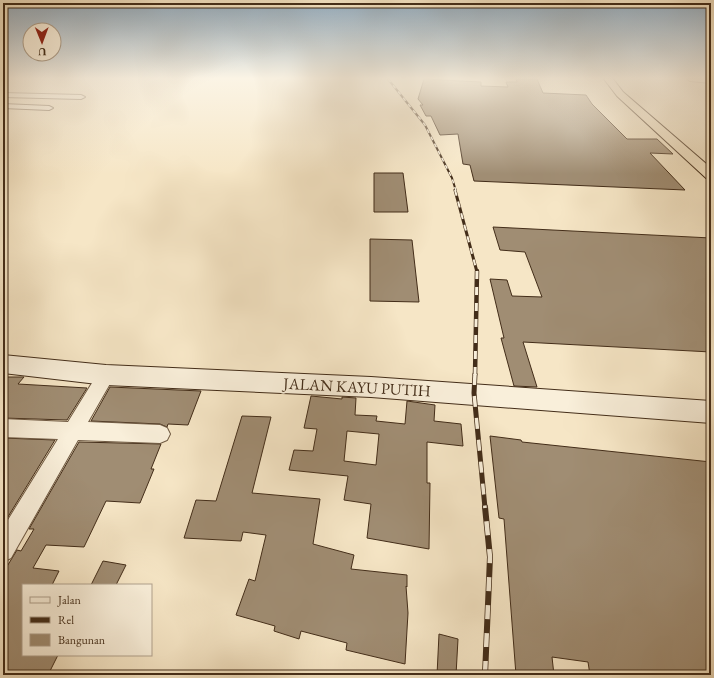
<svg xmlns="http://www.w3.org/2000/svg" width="714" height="678" font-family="'EB Garamond',serif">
<rect width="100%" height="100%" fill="#f6e6c6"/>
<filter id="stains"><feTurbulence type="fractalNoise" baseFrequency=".005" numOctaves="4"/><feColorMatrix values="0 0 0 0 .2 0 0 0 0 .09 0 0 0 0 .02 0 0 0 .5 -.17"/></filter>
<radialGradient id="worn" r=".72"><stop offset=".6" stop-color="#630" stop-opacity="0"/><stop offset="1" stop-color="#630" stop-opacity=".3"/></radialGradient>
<!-- building -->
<g fill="#a08d73" stroke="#432d19" fill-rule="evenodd">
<path d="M424 79 481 82V86L508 87 506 82H517L516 79H537L543 93 586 95 592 104 627 139H657L673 154 650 153 685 190 474 181 470 165 463 164 458 134 440 135 431 116H426L420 105H423L418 99Z"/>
<path d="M374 173H403L408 212H374Z"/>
<path d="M493 227 711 238V352L523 342 537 387 514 386 501 338H504L490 279 507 280 512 296 542 297 525 252 500 250Z"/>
<path d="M370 239 412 240 419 302 370 301Z"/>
<path d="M3 377H24L18 384 87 388 67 420 3 418Z"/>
<path d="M110 387 201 391 188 425 168 424 167 427 160 424 91 421Z"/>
<path d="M311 396 342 399V397L356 398 355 415 377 416 376 421 405 424 407 401 435 405 434 421 461 424 463 446 427 442V483H430L429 549 367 538 371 504 344 500 348 476 289 470 294 450 313 451 317 429 304 428ZM347 431 379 434 376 465 344 461Z"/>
<path d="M242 416 271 417 252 493 320 499 313 544 354 555 351 569 407 575V587L406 586 408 613 405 664 346 650 347 643 301 631 299 639 274 631 275 626 236 615 249 579 255 581 266 535 243 532 241 541 184 538 196 500 216 501Z"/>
<path d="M490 436 521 440 522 442 711 462V675H590L588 662 552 657 554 675H516L504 519 499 518Z"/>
<path d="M3 438 55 440 3 525Z"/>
<path d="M79 442 161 444 151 469H154L140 503 106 501 84 547 46 545 33 568 59 571 52 585H23V655H58L48 675H3V573L17 550 21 551 34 529H29Z"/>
<path d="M103 561 126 565 116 585H91Z"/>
<path d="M439 634 458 639 456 675H437Z"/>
</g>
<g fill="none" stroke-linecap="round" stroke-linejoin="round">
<defs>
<g id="street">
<path d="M687 79H711V83L690 81Z"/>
<path d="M3 93 81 95 85 97 81 99 3 97Z"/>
<path d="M3 104 49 106 53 108 49 110 3 108Z"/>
<path d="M106 368 112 370 115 375 88 422 160 425 167 428 170 434 167 440 160 443 78 440 11 558 3 562V528L58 439 3 437V419L68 422 100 370Z"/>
</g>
<path id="secondary" d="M3 355 106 365 371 377 711 401V423L371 397 106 385 3 373Z"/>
<path id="highway" d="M604 79H613L623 92 711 168V179L706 178 617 96Z"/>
</defs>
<!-- street casing -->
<use href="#street" stroke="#705b44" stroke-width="2"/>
<!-- secondary casing -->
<use href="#secondary" stroke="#432d19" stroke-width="2"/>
<!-- highway casing -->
<use href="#highway" stroke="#432d19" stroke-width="2"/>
<!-- street -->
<use href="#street" fill="#f9efda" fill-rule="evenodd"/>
<!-- secondary -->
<use href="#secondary" fill="#f9efda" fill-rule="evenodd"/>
<!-- highway -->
<use href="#highway" fill="#f6e6c6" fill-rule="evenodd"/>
<defs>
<path id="rail-far4" d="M388 79 425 125 452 178 456 191"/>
<path id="rail-far3" d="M455 190 477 272"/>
<path id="rail-far2" d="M475 375 477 271"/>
<path id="rail-far1" d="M475 374 474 393 485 508"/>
<path id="rail" d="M485 675 490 557 485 507"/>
</defs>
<!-- rail-far4 casing -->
<use href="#rail-far4" stroke="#432d19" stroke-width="2"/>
<!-- rail-far3 casing -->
<use href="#rail-far3" stroke="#432d19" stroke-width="3"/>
<!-- rail-far2 casing -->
<use href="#rail-far2" stroke="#432d19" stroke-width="4.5"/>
<!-- rail-far1 casing -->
<use href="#rail-far1" stroke="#432d19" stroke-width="5"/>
<!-- rail casing -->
<use href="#rail" stroke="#432d19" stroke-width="6"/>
<!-- rail-far4 -->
<use href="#rail-far4" stroke="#f9efda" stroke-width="1.5" stroke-dasharray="4" stroke-linecap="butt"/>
<!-- rail-far3 -->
<use href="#rail-far3" stroke="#f9efda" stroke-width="2" stroke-dasharray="6" stroke-linecap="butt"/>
<!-- rail-far2 -->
<use href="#rail-far2" stroke="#f9efda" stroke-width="3" stroke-dasharray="8" stroke-linecap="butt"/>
<!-- rail-far1 -->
<use href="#rail-far1" stroke="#f9efda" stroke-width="3.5" stroke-dasharray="11" stroke-linecap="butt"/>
<!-- rail -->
<use href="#rail" stroke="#f9efda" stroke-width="4.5" stroke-dasharray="14" stroke-linecap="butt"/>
</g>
<!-- sky -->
<linearGradient id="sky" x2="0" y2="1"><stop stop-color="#95afc3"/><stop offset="0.45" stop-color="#fbf4e5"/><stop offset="1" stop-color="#fbf4e5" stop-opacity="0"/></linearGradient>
<rect width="714" height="174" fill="url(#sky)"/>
<g text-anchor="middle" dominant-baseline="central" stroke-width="3.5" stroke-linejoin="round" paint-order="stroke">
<!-- street labels -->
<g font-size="16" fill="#432d19" stroke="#f9efda">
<text transform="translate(357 387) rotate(3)">JALAN KAYU PUTIH</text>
</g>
</g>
<!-- margin -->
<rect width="714" height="678" fill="none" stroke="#f6e6c6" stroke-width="16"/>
<rect x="4" y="4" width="706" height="670" fill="none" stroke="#432d19" stroke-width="2"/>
<rect x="8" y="8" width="698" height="662" fill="none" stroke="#432d19"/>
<!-- legend -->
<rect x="22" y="584" width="130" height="72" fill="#f9efda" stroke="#b0a18d"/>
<rect x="30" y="597" width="20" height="6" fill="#f9efda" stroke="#b0a18d"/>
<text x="58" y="604" font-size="12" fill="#432d19">Jalan</text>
<rect x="30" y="617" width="20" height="6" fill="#432d19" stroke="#b0a18d"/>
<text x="58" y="624" font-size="12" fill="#432d19">Rel</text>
<rect x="30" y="634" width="20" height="12" fill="#a08d73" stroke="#b0a18d"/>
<text x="58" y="644" font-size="12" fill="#432d19">Bangunan</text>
<!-- north arrow -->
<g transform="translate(42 42) rotate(179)"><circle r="19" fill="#f9efda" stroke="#b0a18d"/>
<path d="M0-3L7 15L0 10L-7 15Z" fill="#8f2418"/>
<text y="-6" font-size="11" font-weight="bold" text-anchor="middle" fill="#432d19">U</text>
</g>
<rect width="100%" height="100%" filter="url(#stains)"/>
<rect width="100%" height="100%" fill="url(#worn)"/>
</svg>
